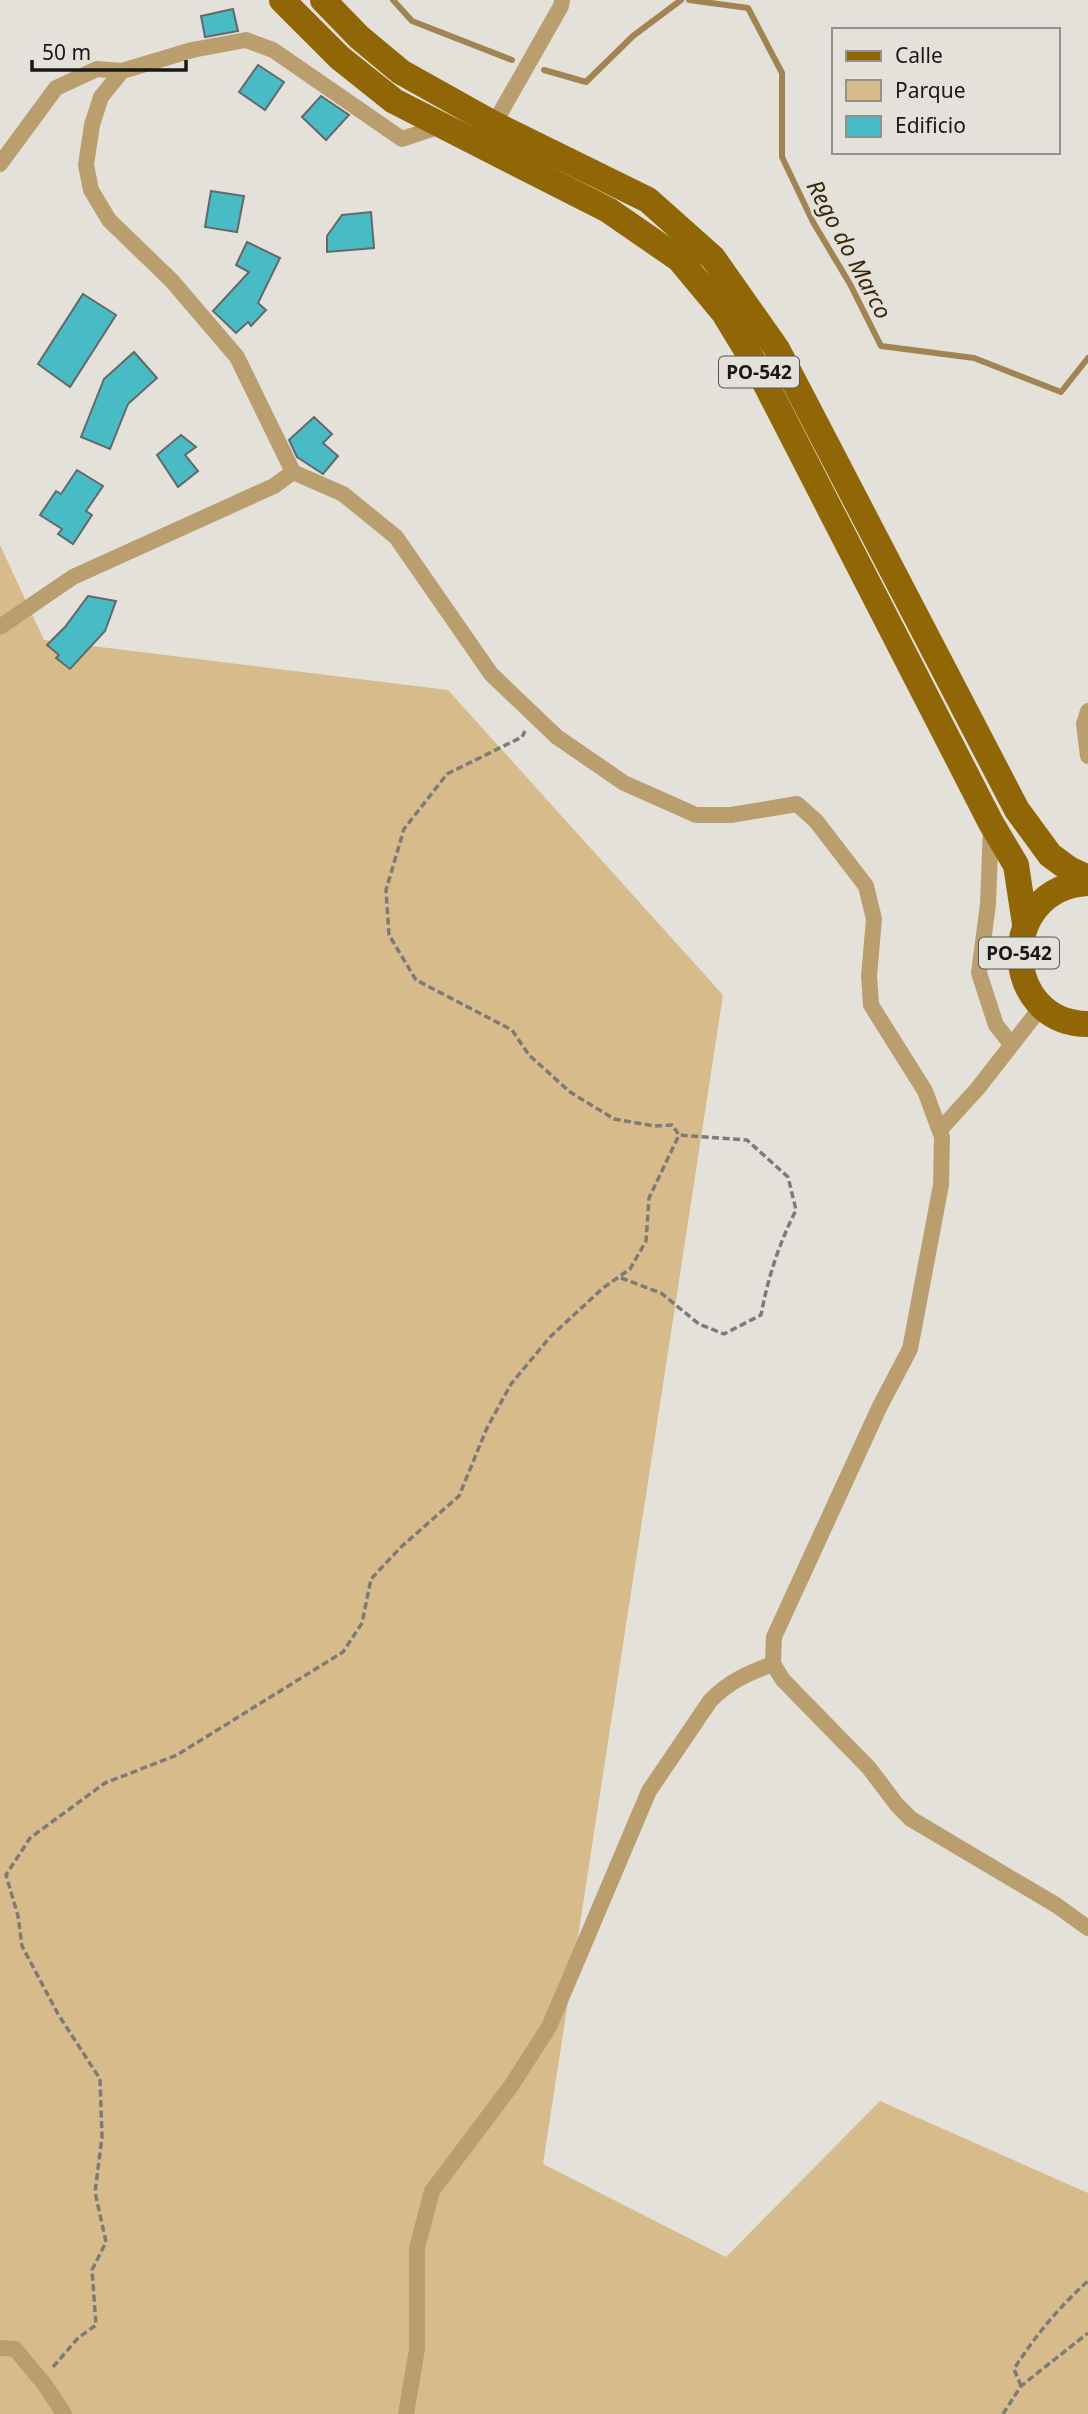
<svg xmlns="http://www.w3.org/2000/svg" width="1088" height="2414" font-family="'Noto Sans',sans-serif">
<rect width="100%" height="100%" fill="#e4e1db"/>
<!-- green -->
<path fill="#d8bb8b" d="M0 545 44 640 448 690 723 995 543 2164 726 2257 880 2101 1088 2193V2414H0Z"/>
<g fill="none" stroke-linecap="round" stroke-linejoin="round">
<!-- stream -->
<g stroke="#a28452" stroke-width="6">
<path d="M393 0 412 21 512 60"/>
<path d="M689 0 748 8 782 73V157L813 222 850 284 881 346 974 358 1061 392 1088 358"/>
<path d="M544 70 586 82 633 36 681 0"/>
</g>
</g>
<!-- building -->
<g fill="#49bbc4" stroke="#63696a" stroke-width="2">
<path d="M233 9 238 31 205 37 201 16Z"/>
<path d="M258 65 284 82 265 110 239 92Z"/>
<path d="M321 96 349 115 326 140 302 117Z"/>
<path d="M211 191 244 196 237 232 205 227Z"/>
<path d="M371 212 374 248 327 252V236L342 215Z"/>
<path d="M247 242 280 258 258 303 266 310 251 326 248 322 236 333 213 311 249 272 236 265Z"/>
<path d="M83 294 116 315 70 387 38 364Z"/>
<path d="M134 352 157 378 128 404 110 449 81 437 104 379Z"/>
<path d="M314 417 332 434 323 443 338 456 323 474 297 457 289 440Z"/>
<path d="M181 435 196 447 185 455 198 471 178 487 157 455Z"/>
<path d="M77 470 103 486 86 511 92 515 73 544 58 534 62 529 40 515 56 491 61 494Z"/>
<path d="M88 596 116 601 105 631 70 669 56 658 59 655 47 645 65 627Z"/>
</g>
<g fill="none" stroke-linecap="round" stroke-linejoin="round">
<!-- path -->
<g stroke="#7d7b77" stroke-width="3.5" stroke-dasharray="7 3.5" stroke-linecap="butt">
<path d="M621 1278 661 1293 699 1324 724 1334 761 1315C768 1277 779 1244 796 1210L788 1177 747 1140 679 1135"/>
<path d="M53 2367 78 2338 96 2325 92 2270 106 2242 95 2192 102 2137 100 2079 58 2014 22 1946 18 1916 6 1875 30 1838 105 1783 177 1755 343 1652 362 1623 371 1579 401 1547 459 1496 487 1428 511 1384 550 1337 603 1288 630 1269 646 1241 649 1198 679 1135 672 1125 655 1126 614 1119 570 1092 529 1055 512 1030 416 980 389 935 386 890 404 829 447 774 522 737 525 731"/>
<path d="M1021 2386 1014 2369C1035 2336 1059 2307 1088 2281"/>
<path d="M1003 2414 1021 2386 1088 2333"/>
</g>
<!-- street -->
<g stroke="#bb9e6e" stroke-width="16">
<path d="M494 124 561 6 562 0"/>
<path d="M441 126 402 139 273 50 246 40 192 50 122 71 101 97 92 125 86 165 91 190 109 220 172 281 237 357 293 472 343 494 396 537 491 674 557 737 624 783 696 815H731L797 804 816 821 866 886 874 919 869 976 871 1005 925 1091 942 1137 941 1185 910 1349 880 1406 774 1637 773 1664 783 1680 869 1768 897 1805 911 1819 1056 1905 1088 1928"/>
<path d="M0 164 56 88 97 69 122 71"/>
<path d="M0 627 73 577 274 486 293 472"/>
<path d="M1088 711 1084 724 1088 756"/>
<path d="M991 826 988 904 979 973 996 1025 1011 1044"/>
<path d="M940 1130 978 1088 1042 1006"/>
<path d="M0 2348 15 2349 45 2385 64 2414"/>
<path d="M406 2414 417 2349V2248L432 2191 511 2086 549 2027 649 1791 710 1701C728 1682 748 1673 773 1664"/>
</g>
<!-- primary -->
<g stroke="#906606" stroke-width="26">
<path d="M282 0 340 58 394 101 608 210 679 259 724 313 758 369 991 823 1016 865 1025 924"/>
<path d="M323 0 359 37 401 72 494 124 648 200 713 258 777 349 1017 810 1050 855 1069 869 1088 878"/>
<path d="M1088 883C996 888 1000 1024 1088 1024"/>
</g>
</g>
<g text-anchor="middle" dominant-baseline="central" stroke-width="6" stroke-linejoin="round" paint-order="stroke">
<!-- shield labels -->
<g fill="#e4e1db" stroke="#565451" stroke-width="2">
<rect x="719" y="356.5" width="80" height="31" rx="5"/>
<rect x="979" y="937.5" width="80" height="31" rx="5"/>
</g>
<g font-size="19" font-weight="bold" fill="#191816">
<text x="759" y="372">PO-542</text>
<text x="1019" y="953">PO-542</text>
</g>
<!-- water labels -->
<g font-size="23" font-style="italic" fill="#392807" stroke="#e4e1db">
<text transform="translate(850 249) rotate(62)">Rego do Marco</text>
</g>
</g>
<!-- legend -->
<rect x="832" y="28" width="228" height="126" fill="#e4e1db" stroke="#93918c" stroke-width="2"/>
<rect x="846" y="51" width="35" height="10" fill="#906606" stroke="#93918c" stroke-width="2"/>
<text x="895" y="63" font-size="21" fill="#191816">Calle</text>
<rect x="846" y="80" width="35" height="21" fill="#d8bb8b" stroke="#93918c" stroke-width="2"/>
<text x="895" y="98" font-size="21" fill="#191816">Parque</text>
<rect x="846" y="116" width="35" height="21" fill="#49bbc4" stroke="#93918c" stroke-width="2"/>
<text x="895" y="133" font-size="21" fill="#191816">Edificio</text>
<!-- scale -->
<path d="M32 60v10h154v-10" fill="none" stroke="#191816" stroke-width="3.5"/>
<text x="42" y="60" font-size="21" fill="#191816" stroke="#e4e1db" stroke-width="5" paint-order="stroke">50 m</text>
</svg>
